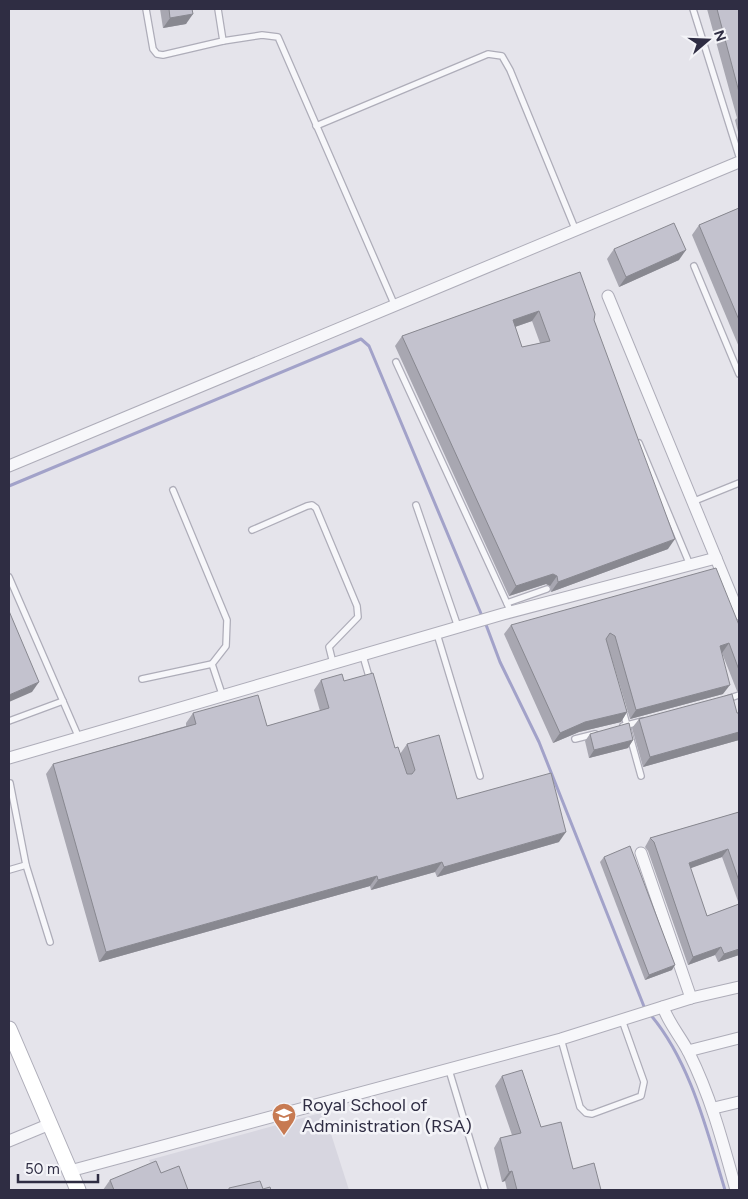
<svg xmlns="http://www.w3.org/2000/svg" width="748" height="1199" font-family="Figtree,sans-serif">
<rect width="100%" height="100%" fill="#e5e4eb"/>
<!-- built -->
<path fill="#d7d6e0" d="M324 1112 349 1190H162L149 1160Z"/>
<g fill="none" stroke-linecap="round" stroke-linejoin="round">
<!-- stream -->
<g stroke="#a2a2c9" stroke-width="3">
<path d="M9 486 361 339 369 346 482 616"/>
<path d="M485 622 500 662 539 742 645 1009"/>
<path d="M649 1013C690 1060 707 1131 725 1190"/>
</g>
<defs>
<g id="lane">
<path d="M146 9 153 49 157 54 163 55 223 41 218 9"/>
<path d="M693 9 739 156"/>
<path d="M223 41 262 35 278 37 395 306"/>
<path d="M316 126 488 54 502 56 510 70 576 231"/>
<path d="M694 266 739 374"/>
<path d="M396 362 511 612"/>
<path d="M639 443 690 565"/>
<path d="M173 490 227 620 226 646 212 664 223 697"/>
<path d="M692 502 739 483"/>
<path d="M416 505 458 627"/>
<path d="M252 530 307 506 312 505 316 508 357 606 358 617 329 647 333 663"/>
<path d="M9 577 79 738"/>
<path d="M507 603 547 589"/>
<path d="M437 634 480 776"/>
<path d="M363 656 370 680"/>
<path d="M142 679 212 664"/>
<path d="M727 699 739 695"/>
<path d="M623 711 641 776"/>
<path d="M9 721 63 701"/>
<path d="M623 726 643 721"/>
<path d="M575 739 595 734"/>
<path d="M26 865 50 942"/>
<path d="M9 870 26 865 10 783"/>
<path d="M561 1039 580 1107 586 1113 592 1114 641 1096 644 1082 622 1020"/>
<path d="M449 1070 485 1190"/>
</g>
<g id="street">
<path d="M608 296 739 614"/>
<path d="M9 466 739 162"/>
<path d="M9 758 503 614 716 558"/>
<path d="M641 853 691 998"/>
<path d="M663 1007C669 1024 681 1037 689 1053 711 1097 723 1143 736 1190"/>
<path d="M688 1051 739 1038"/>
<path d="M714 1108 739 1102"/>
<path d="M9 1141 50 1124"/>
<path d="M70 1171 561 1039 691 998 739 987"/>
</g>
<path id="secondary" d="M9 1029 78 1190"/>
</defs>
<!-- lane casing -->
<use href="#lane" stroke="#aeadb9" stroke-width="8"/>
<!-- street casing -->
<use href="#street" stroke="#aeadb9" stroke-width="13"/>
<!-- secondary casing -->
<use href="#secondary" stroke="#aeadb9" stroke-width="17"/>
<!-- lane -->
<use href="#lane" stroke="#f7f7fa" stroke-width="5.5"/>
<!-- street -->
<use href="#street" stroke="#f7f7fa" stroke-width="11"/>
<!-- secondary -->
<use href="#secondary" stroke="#fff" stroke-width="15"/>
</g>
<!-- wall -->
<g fill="#a8a7b1" fill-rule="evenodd">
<path d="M160 9H192L186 24 163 28Z"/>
<path d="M707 9H739V136L735 120 737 118Z"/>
<path d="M739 208V347L692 235 699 225Z"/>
<path d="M614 249 679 260 619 287 607 259Z"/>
<path d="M580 272 594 320 668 549 551 592 550 586 546 584 509 596 395 346 402 336ZM532 321 540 343 522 347 515 327Z"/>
<path d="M511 625H739V692L737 691 722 653H721L723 694 630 719 608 646 627 712 621 722 579 732 553 743 504 634Z"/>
<path d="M321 680 344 681 395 748 400 754 407 744 457 799 559 842 437 877 435 872 371 890 370 886 99 962 46 774 53 764 186 726V723L193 713 267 726 320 711 314 690Z"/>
<path d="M737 713H739V740L643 767 632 728 639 719Z"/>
<path d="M590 734 633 740 628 748 589 758 585 741Z"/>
<path d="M739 812V955L718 962 715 955 688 965 648 851 645 847 650 838ZM722 857 739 904 707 916 690 868Z"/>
<path d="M604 857 672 970 645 980 600 862Z"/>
<path d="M502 1076 573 1169 601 1190H507L505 1181 502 1182 494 1148 500 1138 512 1135 495 1086Z"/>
<path d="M161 1173 188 1190H103L110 1180Z"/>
</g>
<!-- shaded-wall -->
<g fill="#888890">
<path d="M193 14 186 24 163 28 170 18Z"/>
<path d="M686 250 679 260 619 287 626 277Z"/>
<path d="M539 311 532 321 506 330 513 320Z"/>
<path d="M675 539 668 549 551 592 558 582Z"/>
<path d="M553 574 557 576 550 586 546 584 509 596 516 586Z"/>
<path d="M729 643 722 653 713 656 720 646Z"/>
<path d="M39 682 32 692 9 702V695Z"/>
<path d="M730 685 723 694 630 719 636 710Z"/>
<path d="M627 712 621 722 579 732 553 743 560 733 585 722Z"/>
<path d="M739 732V740L643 767 650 757Z"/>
<path d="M633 740 628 748 589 758 594 750Z"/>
<path d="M566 832 559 842 437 877 444 867Z"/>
<path d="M728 849 722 857 683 871 689 863Z"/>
<path d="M442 862 435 872 371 890 378 880Z"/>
<path d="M377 876 370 886 99 962 106 952Z"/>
<path d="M721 947 715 955 688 965 693 957Z"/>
<path d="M739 949V955L718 962 724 954Z"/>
<path d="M675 965 672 970 645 980 649 975Z"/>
<path d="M512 1171 505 1181 502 1182 509 1172Z"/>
</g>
<!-- building -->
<g fill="#c3c2ce" stroke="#888890" fill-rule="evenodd">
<path d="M169 9H192L193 14 170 18Z"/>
<path d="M717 9H739V92Z"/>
<path d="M739 208V320L699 225Z"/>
<path d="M674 223 686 250 626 277 614 249Z"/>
<path d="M580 272 595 314 594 320 675 539 558 582 557 576 553 574 516 586 402 336ZM539 311 550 341 522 347 513 320Z"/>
<path d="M716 568 739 625V670L729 643 720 646 730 685 636 710 615 636 610 633 606 639 627 712 585 722 560 733 511 625Z"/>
<path d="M9 611 39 682 9 695Z"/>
<path d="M373 673 395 748 398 747 407 774H412L415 770 407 744 439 735 457 799 551 773 566 832 444 867 442 862 378 880 377 876 106 952 53 764 196 724 193 713 258 695 267 726 329 708 321 680 342 674 344 681Z"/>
<path d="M732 694 737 713H739V732L650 757 639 719Z"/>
<path d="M629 723 633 740 594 750 590 734Z"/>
<path d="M739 812V881L728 849 689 863 707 916 739 904V949L724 954 721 947 693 957 654 842 650 838Z"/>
<path d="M630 846 675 965 649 975 604 857Z"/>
<path d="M522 1070 541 1127 561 1122 573 1169 594 1163 601 1190H517L512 1171 509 1172 500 1138 521 1133 502 1076Z"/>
<path d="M156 1161 161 1173 179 1166 188 1190H114L110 1180Z"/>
<path d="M260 1181 263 1189 270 1187 271 1190H229V1188Z"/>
</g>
<!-- icons -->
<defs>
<symbol id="school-pin" viewBox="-11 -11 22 30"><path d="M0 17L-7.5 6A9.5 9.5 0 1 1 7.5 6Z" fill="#c77a52" stroke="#f4f4f8"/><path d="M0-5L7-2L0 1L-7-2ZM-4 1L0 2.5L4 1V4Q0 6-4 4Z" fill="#fff"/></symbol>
</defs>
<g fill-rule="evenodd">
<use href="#school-pin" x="270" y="1101" width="28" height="38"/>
</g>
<g text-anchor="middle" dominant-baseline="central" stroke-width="5" stroke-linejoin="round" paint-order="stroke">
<!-- poi labels -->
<g font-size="18" fill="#2f2d43" stroke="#f4f4f8" text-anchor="start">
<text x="302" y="1105">Royal School of<tspan x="302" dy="21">Administration (RSA)</tspan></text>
</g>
</g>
<!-- border -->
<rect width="748" height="1199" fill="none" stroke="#2f2d43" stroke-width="20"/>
<!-- north arrow -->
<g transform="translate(708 40) rotate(71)" stroke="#f4f4f8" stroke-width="4" paint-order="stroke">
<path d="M0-4L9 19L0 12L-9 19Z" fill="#2f2d43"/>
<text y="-8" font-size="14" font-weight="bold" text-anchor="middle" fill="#2f2d43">N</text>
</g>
<!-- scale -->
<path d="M18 1174v8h80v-8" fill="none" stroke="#2f2d43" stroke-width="2.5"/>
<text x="25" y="1174" font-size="15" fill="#2f2d43" stroke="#f4f4f8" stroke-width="4" paint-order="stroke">50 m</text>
</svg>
